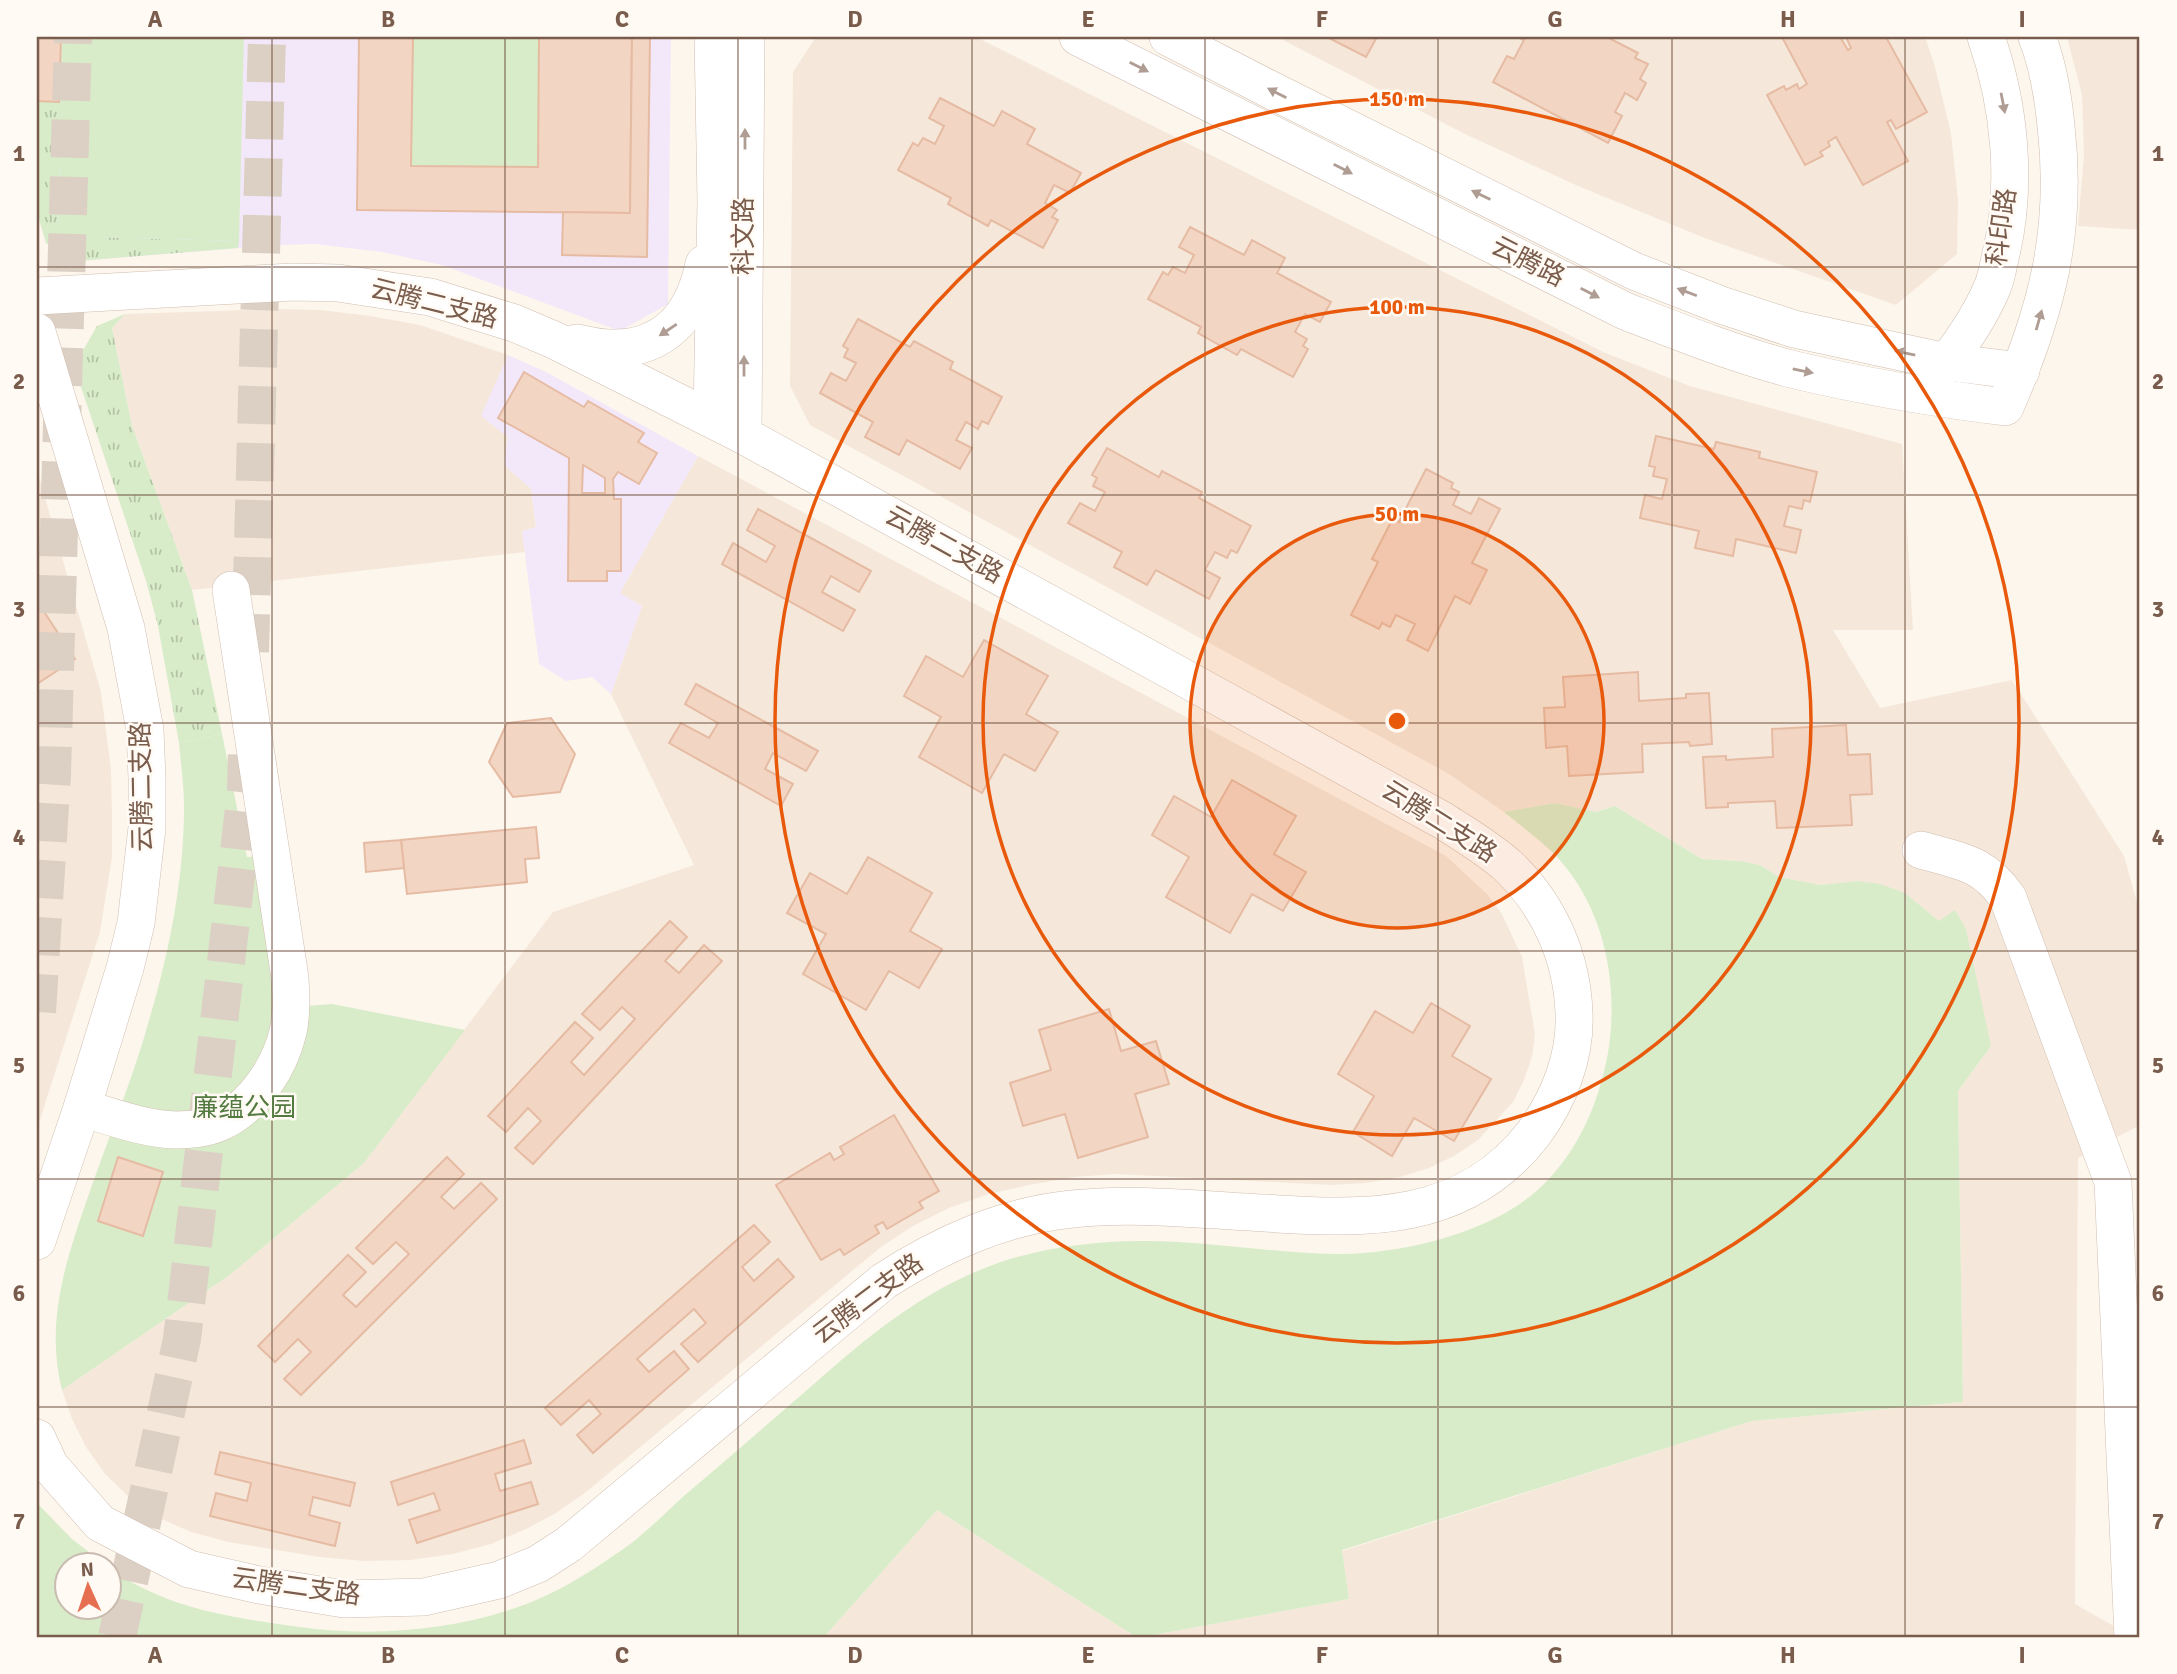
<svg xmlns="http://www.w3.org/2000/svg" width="2177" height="1674" font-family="Signika,'Noto Sans SC',sans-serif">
<defs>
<pattern id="grass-tufts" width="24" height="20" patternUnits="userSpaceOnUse" patternTransform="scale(1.75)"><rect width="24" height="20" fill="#d8ecc9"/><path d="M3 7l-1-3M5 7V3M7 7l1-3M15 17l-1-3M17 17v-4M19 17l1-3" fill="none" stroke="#b4c2a5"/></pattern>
</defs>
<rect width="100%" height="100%" fill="#fdf6ec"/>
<!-- residential -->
<g fill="#f5e8da">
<path d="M816 37H976L1603 352 1690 386 1902 444 1913 630H1833L1880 708 2012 680 2124 856 2140 913V1125L2078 1158 2075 1604 2133 1637H1142L1349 1599 1342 1551 1752 1421 1963 1402 1958 1091 1991 1046 1939 921 1905 893 1857 881 1821 885 1779 877 1760 865 1741 861 1702 859 1615 806 1596 812 1555 803 1504 812 1449 774 810 425 790 386 793 72Z"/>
<path d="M1277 37H1925L1934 63 1951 133 1958 200 1957 254 1896 305 1707 239 1578 186 1467 135Z"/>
<path d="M2067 37H2140V230L2078 226 2084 155 2082 95Z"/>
<path d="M277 309 321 310 370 316 420 325 508 355 482 416 508 437 504 465 531 488 536 528 523 531 525 552 192 590 132 426 112 328 125 314Z"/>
<path d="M698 456 1446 856 1487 894 1502 914 1522 957 1535 1034 1532 1057 1524 1080 1513 1102 1478 1140 1454 1156 1429 1168 1400 1177 1366 1183 1332 1185 1116 1174 1074 1177 1029 1185 989 1194 949 1208 913 1226 881 1247 586 1492 556 1513 526 1529 491 1544 453 1554 411 1560 364 1561 319 1557 228 1542 191 1532 157 1517 128 1496 105 1474 86 1447 72 1419 62 1390 231 1274 364 1163 553 912 694 865 611 694 642 606 619 593Z"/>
<path d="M37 470 101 692 111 770 112 815V857L100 932 37 1129Z"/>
<path d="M937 1510 1136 1637H824Z"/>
</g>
<!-- education -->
<g fill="#f3e8fa">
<path d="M37 37H671L668 304 620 331 442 265 382 252 315 244 279 245 77 261 46 243 37 212Z"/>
<path d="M508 355 546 372 698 456 620 593 642 606 611 694 592 677 566 681 539 664 522 531 536 527 531 489 504 465 508 437 481 416Z"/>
</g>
<!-- grass -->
<g fill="url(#grass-tufts)">
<path d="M61 37H63L58 236 239 241 238 248 77 261 46 243 37 212V101L59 102Z"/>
<path d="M125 314 112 328 132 426 192 590 222 734 179 743 158 626 146 581 74 366 97 326Z"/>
</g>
<!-- green -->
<g fill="#d8ecc9">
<path d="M63 37H244L239 241 58 236Z"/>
<path d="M413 37H539L538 167 411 166Z"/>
<path d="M222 734 247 857 288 855 306 1006 332 1004 465 1030 364 1163 231 1274 62 1390C44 1320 68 1254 91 1188 111 1131 134 1075 150 1017 170 949 184 877 184 807 184 786 181 764 179 743Z"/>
<path d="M1555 803 1596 812 1615 806 1702 859 1741 861 1760 865 1779 877 1821 885 1857 881 1880 884 1905 893 1939 921 1955 910 1966 929 1991 1046 1958 1091 1963 1402 1752 1421 1342 1550 1349 1599 1142 1637H1136L937 1510 824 1637H37V1503L72 1539 106 1565 66 1566V1608H108L109 1567C162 1608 234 1618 299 1627 370 1637 450 1631 518 1607 553 1595 586 1575 616 1554 641 1538 663 1515 685 1495 729 1458 772 1420 815 1383 868 1336 923 1291 990 1266 1033 1249 1093 1241 1139 1241 1206 1240 1274 1254 1341 1254 1407 1253 1499 1231 1546 1182 1582 1145 1601 1096 1609 1047 1618 980 1604 909 1558 858 1542 841 1522 827 1504 812Z"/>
</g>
<!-- building -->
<g fill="#f3d5c3" stroke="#e6bba3" stroke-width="2" fill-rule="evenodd">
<path d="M37 37H61L59 102 37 101Z"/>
<path d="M359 37H413L411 166 538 167 539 37H632L630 213 357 210Z"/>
<path d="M632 37H650L647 257 562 255 563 212 630 213Z"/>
<path d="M1327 37H1377L1366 57Z"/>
<path d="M1517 37H1607L1638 53 1635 58 1648 64 1640 79 1646 83 1637 100 1625 93 1615 112 1622 116 1608 143 1493 82 1507 56 1514 59 1524 40Z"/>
<path d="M1782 37H1840L1848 50 1851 48 1847 39 1850 37H1886L1927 112 1896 129 1891 120 1887 122 1908 161 1863 185 1836 137 1828 142 1830 146 1820 152 1823 156 1805 165 1767 95 1784 86 1786 90 1797 84 1799 89 1807 84Z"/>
<path d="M940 98 994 126 1002 111 1035 129 1027 144 1081 173 1070 193 1054 185 1045 203 1057 210 1052 217 1058 220 1043 248 991 220 988 226 948 204 951 198 898 170 913 143 918 146 923 138 935 144 944 126 929 118Z"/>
<path d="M1190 227 1244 255 1252 240 1285 258 1277 273 1331 302 1320 322 1305 314 1295 332 1307 339 1303 346 1308 349 1293 377 1241 349 1237 355 1198 333 1201 327 1148 299 1163 272 1168 275 1173 267 1185 273 1194 255 1179 247Z"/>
<path d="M858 319 910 347 914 341 953 362 950 369 1002 397 988 424 982 421 978 429 966 422 956 440 972 448 960 469 907 440 899 455 865 437 873 422 820 393 831 373 846 381 856 363 844 357 848 349 843 346Z"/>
<path d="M524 372 584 407 588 401 644 433 638 442 657 453 639 484 618 472 613 479 614 499H621V571H607V581H568L569 458 498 418ZM583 465 605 478V493H582Z"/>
<path d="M1656 436 1714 449 1716 442 1760 452 1759 458 1817 472 1810 502 1804 500 1802 509 1789 506 1784 526 1801 530 1796 553 1736 539 1733 556 1695 548 1699 531 1640 518 1645 495 1662 499 1667 479 1653 476 1655 467 1649 466Z"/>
<path d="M1107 448 1159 477 1162 471 1202 492 1199 498 1251 526 1237 553 1231 550 1227 558 1215 552 1205 570 1220 578 1209 599 1156 570 1147 585 1114 567 1122 552 1068 523 1080 503 1095 511 1105 492 1093 486 1097 478 1092 475Z"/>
<path d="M1426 469 1453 483 1451 488 1459 492 1453 505 1471 514 1479 498 1500 509 1472 563 1487 570 1470 604 1455 596 1428 651 1407 640 1415 624 1396 615 1390 627 1382 623 1379 629 1351 615 1378 562 1372 559 1393 518 1399 522Z"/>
<path d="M758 509 871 571 859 592 831 576 822 592 855 610 843 631 722 564 733 543 766 562 775 546 747 530Z"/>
<path d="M37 601 75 659 37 684Z"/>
<path d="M984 640 1048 676 1026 714 1058 732 1035 771 1004 754 982 793 919 757 941 717 904 696 926 656 963 677Z"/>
<path d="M1638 672 1639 701 1686 698V694L1709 693 1712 744 1690 746 1689 742 1642 744 1643 772 1569 776 1567 746 1546 748 1544 708 1565 707 1563 677Z"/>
<path d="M696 684 818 751 806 771 773 753 765 769 793 784 781 806 669 743 681 723 709 738 718 723 685 704Z"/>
<path d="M551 718 575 754 560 792 513 797 489 762 507 723Z"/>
<path d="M1846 725 1848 755 1870 754 1872 794 1850 795 1852 825 1777 828 1775 801 1728 803V807L1706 808 1703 757 1726 756V760L1773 757 1772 729Z"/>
<path d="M1232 780 1296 816 1274 854 1306 872 1283 911 1252 894 1230 933 1166 897 1189 857 1152 835 1174 796 1211 817Z"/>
<path d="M536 827 539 858 525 859 527 882 407 894 401 840Z"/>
<path d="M401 840 404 868 366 872 364 843Z"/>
<path d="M868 857 932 893 910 931 942 949 919 988 889 971 866 1010 803 974 826 934 787 913 810 873 847 894Z"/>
<path d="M670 921 687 937 665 961 679 973 704 945 722 961 533 1164 515 1148 541 1121 528 1108 506 1132 488 1116 575 1022 593 1038 571 1062 584 1075 635 1019 622 1007 600 1030 582 1014Z"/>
<path d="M1431 1003 1470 1026 1452 1056 1491 1079 1454 1141 1414 1118 1392 1156 1353 1132 1374 1096 1338 1074 1375 1011 1413 1033Z"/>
<path d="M1109 1009 1121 1051 1156 1041 1169 1084 1135 1094 1148 1137 1078 1158 1065 1114 1023 1126 1010 1083 1051 1070 1039 1030Z"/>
<path d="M894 1115 939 1191 919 1202 923 1208 887 1229 883 1222 875 1226 879 1233 844 1255 840 1249 821 1260 776 1185 830 1153 834 1160 844 1154 840 1147Z"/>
<path d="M118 1157 163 1172 143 1236 98 1221Z"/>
<path d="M447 1157 464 1174 441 1197 454 1209 481 1183 497 1199 301 1395 284 1379 311 1352 298 1339 275 1362 258 1346 348 1255 366 1272 343 1295 356 1307 409 1254 396 1242 373 1264 356 1248Z"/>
<path d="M754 1225 770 1242 742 1267 754 1281 778 1259 794 1277 698 1362 681 1344 706 1323 694 1309 637 1359 649 1372 674 1351 689 1369 593 1453 577 1435 601 1414 589 1400 561 1425 545 1408Z"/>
<path d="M524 1440 531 1463 495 1474 500 1491 531 1482 538 1504 417 1543 409 1520 440 1510 434 1493 398 1505 391 1482Z"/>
<path d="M220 1452 355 1483 350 1506 313 1497 309 1515 340 1523 335 1546 210 1516 216 1493 247 1501 251 1483 215 1474Z"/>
</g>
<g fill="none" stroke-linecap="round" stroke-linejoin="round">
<!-- highway-tunnel -->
<g stroke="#dcd0c4" stroke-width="38" stroke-dasharray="38 19" stroke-linecap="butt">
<path d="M250 652 267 37"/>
<path d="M37 1012 52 775 73 37"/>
<path d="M117 1637 182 1339 246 791 247 747"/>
</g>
<defs>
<g id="minor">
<path d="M1078 37 1625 311C1679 332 1734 354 1791 369 1861 386 1933 398 2005 407 2047 311 2068 230 2056 126 2053 95 2048 65 2037 37"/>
<path d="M1168 37 1275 92 1634 271 1721 305 1794 329 1947 362 2021 371"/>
<path d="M37 296 293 282 338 283 430 297 514 323 554 340 743 435 1442 820C1464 834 1488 848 1508 866 1549 905 1572 957 1574 1013 1576 1056 1559 1099 1534 1133 1465 1223 1367 1220 1265 1213 1201 1210 1136 1202 1072 1209 1003 1216 942 1244 884 1281L569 1544 538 1564 499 1580 424 1597 344 1599 259 1585 189 1569 100 1523 50 1466 37 1438"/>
<path d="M37 332 126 628 145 730 147 778V828L136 923 125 968 82 1108 37 1241"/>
<path d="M577 343C587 345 599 348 610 348 665 350 694 314 704 264"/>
<path d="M1934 378C1957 350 1978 321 1992 288 1996 279 1998 268 2000 258 2018 186 2010 106 1986 37"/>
<path d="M712 418 716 201 713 37"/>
<path d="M743 435 746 37"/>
<path d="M1921 850C1960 861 1983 862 2008 898L2113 1182 2133 1637"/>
<path d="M82 1108C112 1117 144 1129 176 1130 191 1130 209 1128 223 1121 255 1105 280 1066 288 1032 292 1014 291 996 290 978L231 590"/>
</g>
</defs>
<!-- minor casing -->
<use href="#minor" stroke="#d1beb0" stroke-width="38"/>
<!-- minor -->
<use href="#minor" stroke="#fff" stroke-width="37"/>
</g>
<!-- one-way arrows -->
<defs><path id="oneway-solid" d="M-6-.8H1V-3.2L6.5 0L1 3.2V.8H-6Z" transform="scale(1.75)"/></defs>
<g fill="#af9d94">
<use href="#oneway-solid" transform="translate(1139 67) rotate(27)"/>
<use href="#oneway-solid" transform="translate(1277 93) rotate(-153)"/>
<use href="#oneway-solid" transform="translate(2003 103) rotate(79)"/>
<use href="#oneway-solid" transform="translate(745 139) rotate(-90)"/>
<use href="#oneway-solid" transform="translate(1343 169) rotate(27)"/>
<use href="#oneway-solid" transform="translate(1481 195) rotate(-154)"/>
<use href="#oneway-solid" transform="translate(1687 292) rotate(-159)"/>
<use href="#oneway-solid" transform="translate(1590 293) rotate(27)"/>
<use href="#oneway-solid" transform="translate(2039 320) rotate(-74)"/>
<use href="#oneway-solid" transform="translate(668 330) rotate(146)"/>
<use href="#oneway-solid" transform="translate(1905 353) rotate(-169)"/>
<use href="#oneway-solid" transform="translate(744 366) rotate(-90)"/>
<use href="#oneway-solid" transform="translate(1803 371) rotate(12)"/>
</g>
<!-- grid -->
<path fill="none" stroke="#7a5c4d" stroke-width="2" stroke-opacity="0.55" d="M272 37V1637M505 37V1637M738 37V1637M972 37V1637M1205 37V1637M1438 37V1637M1672 37V1637M1905 37V1637M37 267H2140M37 495H2140M37 723H2140M37 951H2140M37 1179H2140M37 1407H2140"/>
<!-- distance rings -->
<circle cx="1397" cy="721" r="207" fill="#e8590c" fill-opacity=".12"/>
<g fill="none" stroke="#e8590c" stroke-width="3.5">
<circle cx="1397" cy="721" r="207"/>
<circle cx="1397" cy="721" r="414"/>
<circle cx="1397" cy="721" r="622"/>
</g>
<g text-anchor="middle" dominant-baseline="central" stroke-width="5" stroke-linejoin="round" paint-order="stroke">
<!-- street labels -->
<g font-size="26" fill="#7a5c4d" stroke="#fffaf3">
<text transform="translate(2002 227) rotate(-82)">科印路</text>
<text transform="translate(744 236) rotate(-90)">科文路</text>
<text transform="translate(1528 262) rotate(27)">云腾路</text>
<text transform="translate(434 304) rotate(14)">云腾二支路</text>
<text transform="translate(944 545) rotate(29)">云腾二支路</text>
<text transform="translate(142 787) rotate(-91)">云腾二支路</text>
<text transform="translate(1439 822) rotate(32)">云腾二支路</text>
<text transform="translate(868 1299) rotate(-37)">云腾二支路</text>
<text transform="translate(296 1587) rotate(8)">云腾二支路</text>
</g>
<!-- park labels -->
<g font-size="26" fill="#537a41" stroke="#fffaf3">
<text x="244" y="1108">廉蕴公园</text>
</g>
</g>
<circle cx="1397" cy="721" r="10" fill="#e8590c" stroke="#fffaf3" stroke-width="3.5"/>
<g font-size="21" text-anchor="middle" font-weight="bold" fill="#e8590c" stroke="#fffaf3" stroke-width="5" stroke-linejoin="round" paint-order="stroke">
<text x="1397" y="106">150 m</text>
<text x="1397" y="314">100 m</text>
<text x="1397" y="521">50 m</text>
</g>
<!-- border -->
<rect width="2177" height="1674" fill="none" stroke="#fffaf3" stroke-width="77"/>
<!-- north arrow -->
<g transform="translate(88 1586) rotate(357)"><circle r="33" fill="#fffaf3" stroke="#cabbb1" stroke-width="2"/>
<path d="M0-5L12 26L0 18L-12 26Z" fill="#e76f51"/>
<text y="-10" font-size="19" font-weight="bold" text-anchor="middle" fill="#7a5c4d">N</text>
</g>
<rect x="38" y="38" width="2100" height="1598" fill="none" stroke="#7a5c4d" stroke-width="2.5"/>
<g font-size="23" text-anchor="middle" font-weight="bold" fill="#7a5c4d">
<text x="155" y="27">A</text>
<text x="388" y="27">B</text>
<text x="622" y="27">C</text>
<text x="855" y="27">D</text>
<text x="1088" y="27">E</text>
<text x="1322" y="27">F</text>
<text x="1555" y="27">G</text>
<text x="1788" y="27">H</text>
<text x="2022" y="27">I</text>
<text x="19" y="161">1</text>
<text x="2158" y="161">1</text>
<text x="19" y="389">2</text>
<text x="2158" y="389">2</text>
<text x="19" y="617">3</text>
<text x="2158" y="617">3</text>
<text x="19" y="845">4</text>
<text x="2158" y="845">4</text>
<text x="19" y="1073">5</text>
<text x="2158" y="1073">5</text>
<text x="19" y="1301">6</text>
<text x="2158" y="1301">6</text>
<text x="19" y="1529">7</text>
<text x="2158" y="1529">7</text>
<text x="155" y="1663">A</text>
<text x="388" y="1663">B</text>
<text x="622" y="1663">C</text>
<text x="855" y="1663">D</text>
<text x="1088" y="1663">E</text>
<text x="1322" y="1663">F</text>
<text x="1555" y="1663">G</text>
<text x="1788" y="1663">H</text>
<text x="2022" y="1663">I</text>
</g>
</svg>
